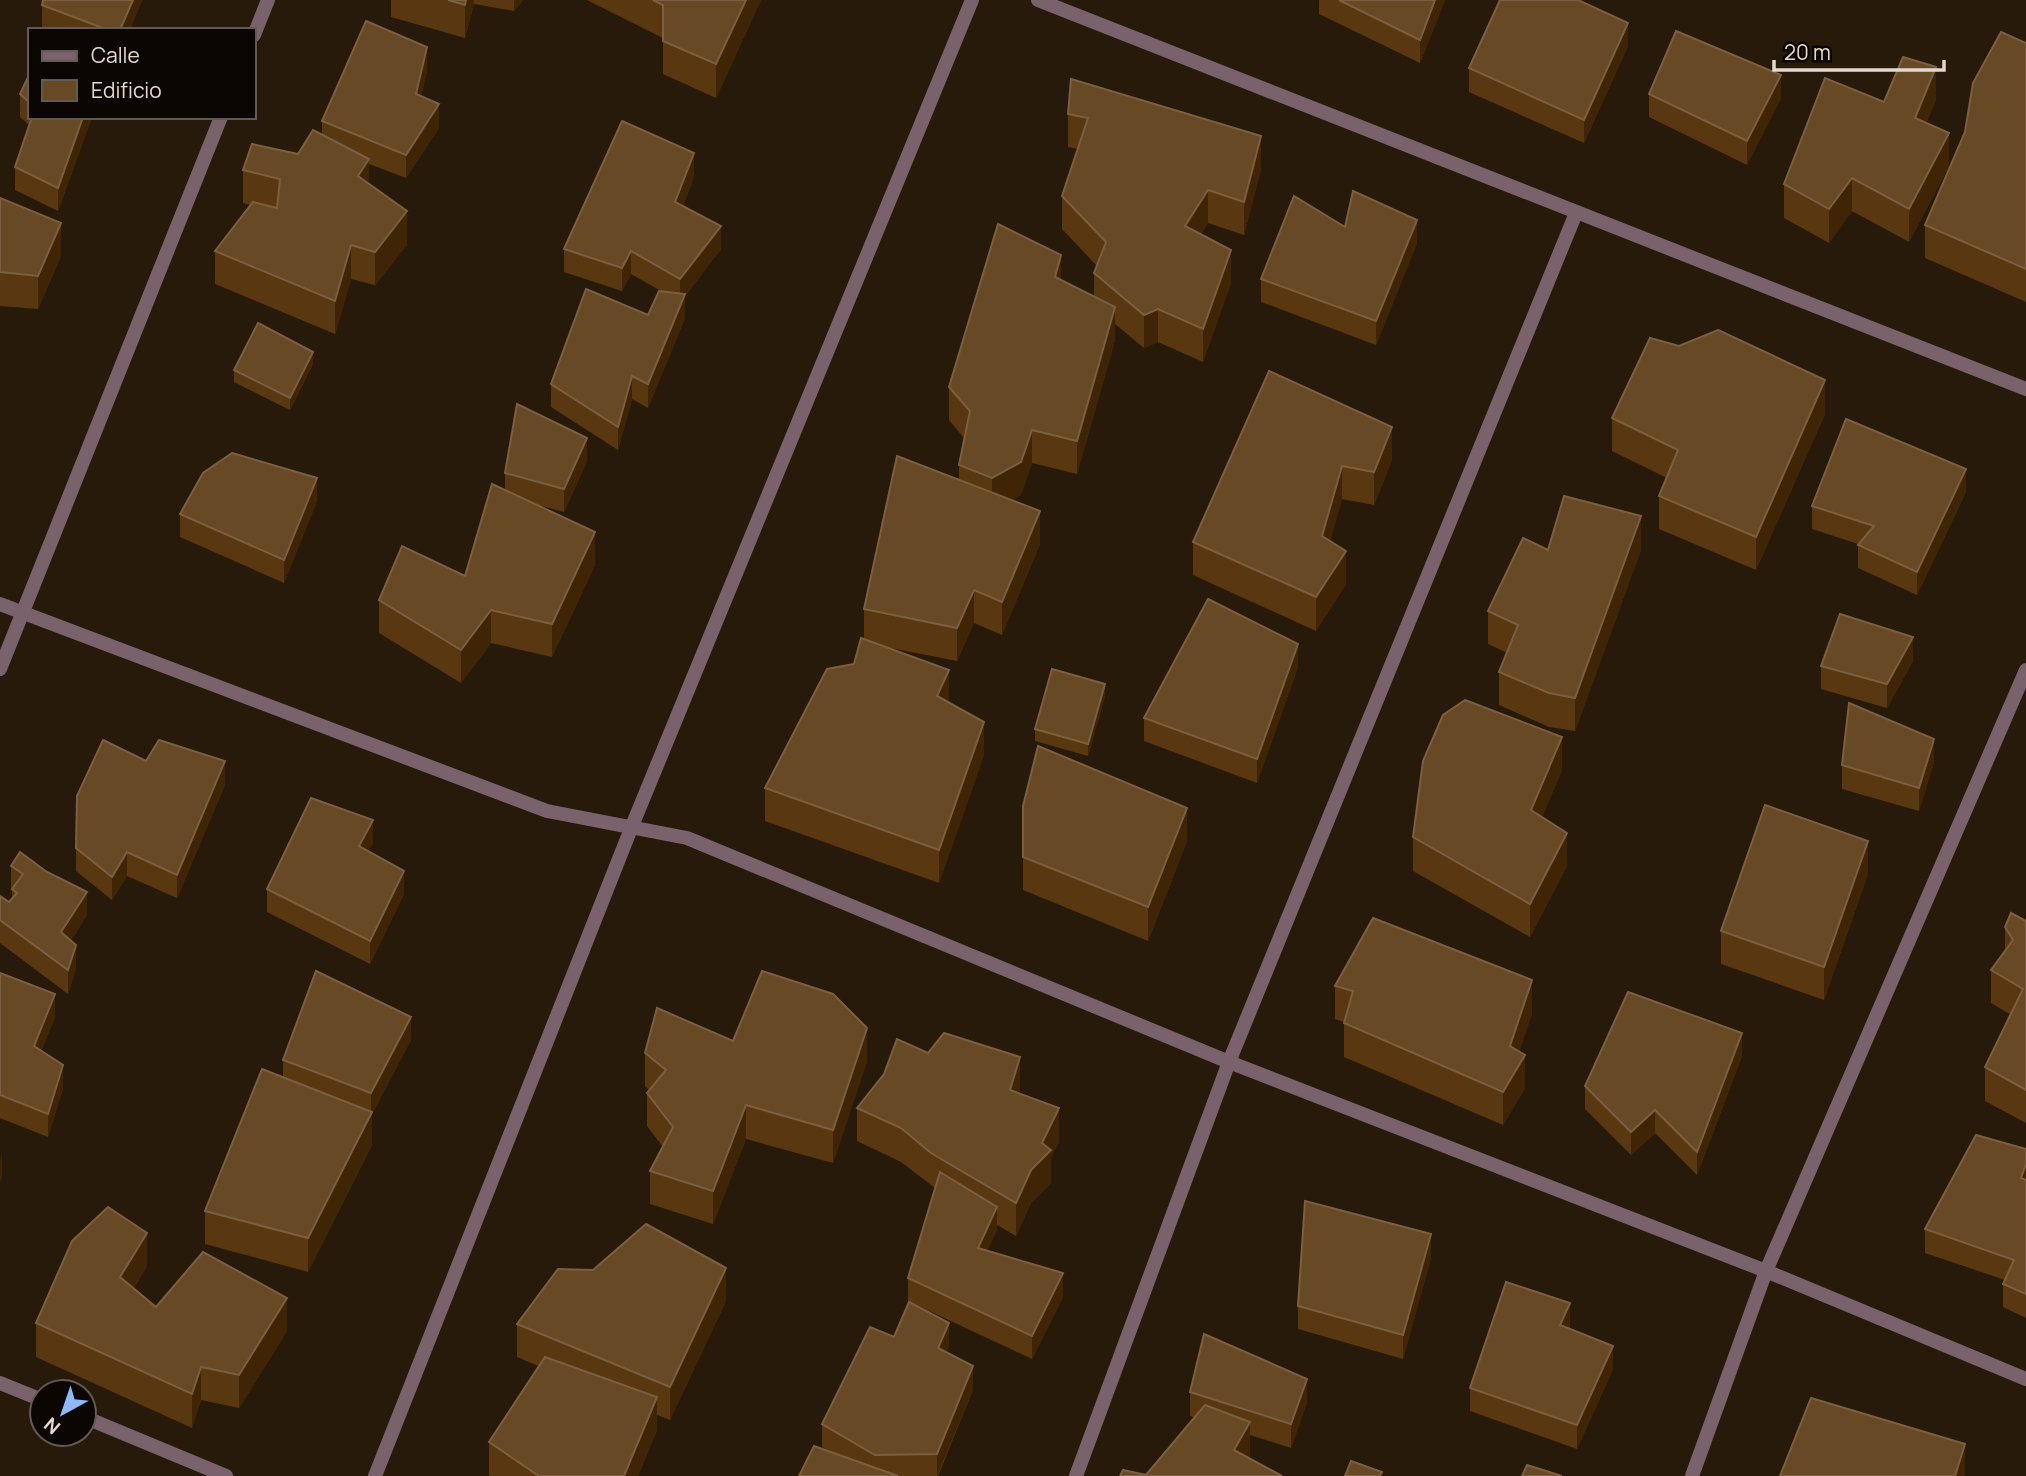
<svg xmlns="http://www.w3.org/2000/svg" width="2026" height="1476" font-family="Manrope,sans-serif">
<rect width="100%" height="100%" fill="#281a0a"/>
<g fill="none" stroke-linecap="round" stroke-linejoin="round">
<!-- minor -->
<g stroke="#79626b" stroke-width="14">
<path d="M1038 0 2026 389"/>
<path d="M254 35 268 0"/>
<path d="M0 604 547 811 687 838 1229 1062 1766 1271 2026 1379"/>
<path d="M0 669 221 117"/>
<path d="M0 1383 42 1400"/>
<path d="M84 1417 226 1476"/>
<path d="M375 1476 632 826 972 0"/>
<path d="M1076 1476 1229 1062 1576 213"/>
<path d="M1692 1476 1766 1271 2026 670"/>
</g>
</g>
<!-- wall -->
<g fill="#593710">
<path d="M43 0H142L130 30H46L42 28V5Z"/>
<path d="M391 0H523L514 11 474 4 465 38 391 17Z"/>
<path d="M587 0H761L716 98 663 74V38Z"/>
<path d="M1319 0H1445L1420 63 1319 14Z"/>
<path d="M2026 43V302L1925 258V225Z"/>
<path d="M1628 46 1584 143 1469 92V68Z"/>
<path d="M427 71 421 97 439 128 406 178 369 164V184L407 245 375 285 351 279 335 334 215 284V251L250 205 243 203V170L298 154 322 135V121Z"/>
<path d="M30 73V117H92L58 211 15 190V167L29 125 20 117V94Z"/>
<path d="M1071 79 1261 169 1244 235 1208 223 1201 234 1231 283 1203 362 1158 342 1144 348 1115 324V340L1077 474 1032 463 1021 495 1012 500 1040 544 1002 635 974 623 957 661 885 647 949 702 984 755 939 883 765 821V788L854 664 864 639V609L959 480V465L964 438 949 420V387L1061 280 1094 297V273L1097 266 1062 229V196L1078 149 1068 147V114Z"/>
<path d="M1649 94 1781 98 1747 165 1649 117Z"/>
<path d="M1936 100 1926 123 1949 166 1909 242 1852 211 1829 243 1784 218V184L1884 102Z"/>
<path d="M694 177 683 206 721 249 685 296V318L648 408 632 399 618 450 551 407V384L648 315 661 291 631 274 622 291 564 272V249Z"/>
<path d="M0 198 61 256 38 309 0 306Z"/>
<path d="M1345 227 1417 243 1376 345 1261 302V279Z"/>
<path d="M313 364 290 410 234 382V370Z"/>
<path d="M1269 371 1392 460 1374 505 1342 499 1330 541 1346 584 1316 631 1193 575V542Z"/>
<path d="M1825 414 1756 570 1659 529V496L1667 478 1612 451V418Z"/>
<path d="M587 461 564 512 538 505 595 565 552 657 491 643 461 683 379 633V600L465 576 505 490V473Z"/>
<path d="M1966 492 1917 595 1858 568V544L1812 529V506Z"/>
<path d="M317 501 284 583 180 537V514Z"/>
<path d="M1548 550H1641L1575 731 1549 727 1499 705V672L1507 653 1488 644V611Z"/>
<path d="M1913 661 1887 708 1821 689V666Z"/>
<path d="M1298 667 1257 783 1144 741V718Z"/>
<path d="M1105 696 1088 756 1035 741V729Z"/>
<path d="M146 761 225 785 177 898 127 876 112 900 76 871V848Z"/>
<path d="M1934 762 1919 811 1842 789V765Z"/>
<path d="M1562 770 1542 817 1567 866 1530 937 1413 871V837Z"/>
<path d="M1023 806 1187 841 1148 941 1023 890Z"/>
<path d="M373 843 368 851 404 894 370 964 267 912V889Z"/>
<path d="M11 866 87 915 71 940 76 969 68 994 0 943V896L9 902 12 898V890L11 889Z"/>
<path d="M1868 874 1824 1000 1721 964V931Z"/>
<path d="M2026 921V1123L1985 1101V1067L2011 1015 1991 1003V970L2005 951V927Z"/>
<path d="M0 973 55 1017 41 1051 63 1088 48 1137 0 1118Z"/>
<path d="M1335 986 1532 1014 1519 1051 1525 1088 1503 1125 1344 1057V1022L1335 1019Z"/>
<path d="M411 1040 372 1114V1145L308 1272 205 1244V1211L283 1078V1060Z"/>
<path d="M733 1041 867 1061 833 1163 746 1139 713 1224 650 1204V1171L663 1147 647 1126V1093L649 1090 645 1086V1053Z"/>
<path d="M928 1053 1020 1090 1019 1093 1059 1142 1051 1157V1183L1031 1203 1016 1236 997 1225V1230L987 1250 1063 1297 1032 1359 908 1301V1278L935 1188 901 1162 857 1141V1108Z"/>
<path d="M1742 1056 1697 1175 1655 1133 1631 1155 1585 1109V1086Z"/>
<path d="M2026 1149V1318L2003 1307V1284L2005 1280 1925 1253V1229Z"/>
<path d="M1431 1258 1403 1359 1298 1329V1306Z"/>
<path d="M147 1266 134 1288 156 1307 287 1331 239 1408 201 1400 192 1428 36 1357V1323Z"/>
<path d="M726 1301 670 1420 657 1415V1430L638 1476H490L489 1475V1442L538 1366 517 1357V1324Z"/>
<path d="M1570 1326 1569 1328 1613 1369 1577 1449 1470 1411V1388Z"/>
<path d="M894 1337 949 1346 946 1353 973 1390 938 1476H799L832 1453 822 1447V1424Z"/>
<path d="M1190 1392 1307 1402 1291 1448 1190 1416Z"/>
</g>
<!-- shaded-wall -->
<g fill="#3f2405">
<path d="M133 0H142L130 30H120Z"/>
<path d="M466 0H474V4L465 38V5Z"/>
<path d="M514 0H523L514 11Z"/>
<path d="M746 0H761L716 98V64Z"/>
<path d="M1435 0H1445L1420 63V40Z"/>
<path d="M1628 23V46L1584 143V120Z"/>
<path d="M427 47V71L416 118V94Z"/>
<path d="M1936 67V100L1915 151V118Z"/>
<path d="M1781 75V98L1747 165V141Z"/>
<path d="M439 104V128L406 178V155Z"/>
<path d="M83 117H92L58 211V188Z"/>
<path d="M1949 133V166L1909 242V209Z"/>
<path d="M1261 136V169L1244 235V202Z"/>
<path d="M694 153V177L675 226V202Z"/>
<path d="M369 159V192L358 176Z"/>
<path d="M1852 178V211L1829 243V209Z"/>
<path d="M1208 190V223L1185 259V226Z"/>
<path d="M407 211V245L375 285V252Z"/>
<path d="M1417 220V243L1376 345V321Z"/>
<path d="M61 223V256L38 309V276Z"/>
<path d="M721 226V249L685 296V318L648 408V384L680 302V279Z"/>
<path d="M351 245V279L335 334V301Z"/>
<path d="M1231 250V283L1203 362V329Z"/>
<path d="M631 251V274L622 291V268Z"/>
<path d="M1061 255V288L1055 277Z"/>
<path d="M1115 307V340L1077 474V441Z"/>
<path d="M1158 309V342L1144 348V315Z"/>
<path d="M313 352V364L290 410V398Z"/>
<path d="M632 376V399L618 450V427Z"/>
<path d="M1825 380V414L1756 570V537Z"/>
<path d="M1392 427V460L1374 505V472Z"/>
<path d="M1032 430V463L1021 495 992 512V478Z"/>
<path d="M587 438V461L564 512V489Z"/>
<path d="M1342 466V499L1322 569V536Z"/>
<path d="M1966 469V492L1917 595V572Z"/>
<path d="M317 478V501L284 583V560Z"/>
<path d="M1040 511V544L1002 635V602Z"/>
<path d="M1641 516V550L1575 731V698Z"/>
<path d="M595 532V565L552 657V624Z"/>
<path d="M1346 551V584L1316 631V597Z"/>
<path d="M974 590V623L957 661V628Z"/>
<path d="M491 610V643L461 683V650Z"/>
<path d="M1913 637V661L1887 708V684Z"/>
<path d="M1298 644V667L1257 783V759Z"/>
<path d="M949 670V703L937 696Z"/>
<path d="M1105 684V696L1088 756V744Z"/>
<path d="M984 722V755L939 883V850Z"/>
<path d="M1562 737V770L1531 843V810Z"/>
<path d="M1934 739V762L1919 811V788Z"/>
<path d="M225 761V785L177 898V875Z"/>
<path d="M1187 808V841L1148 941V907Z"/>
<path d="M373 820V843L359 869V846Z"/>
<path d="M1567 833V866L1530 937V904Z"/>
<path d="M1868 841V874L1824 1000V967Z"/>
<path d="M127 852V876L112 900V877Z"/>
<path d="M404 871V894L370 964V941Z"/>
<path d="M87 892V915L61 955V932Z"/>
<path d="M76 945V969L68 994V970Z"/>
<path d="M1532 980V1014L1510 1079V1046Z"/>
<path d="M55 994V1017L34 1070V1046Z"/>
<path d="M411 1017V1040L372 1114V1145L308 1272V1238L371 1114V1093Z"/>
<path d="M867 1028V1061L833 1163V1130Z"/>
<path d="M1742 1033V1056L1697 1175V1152Z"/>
<path d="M1525 1055V1088L1503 1125V1092Z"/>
<path d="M1020 1057V1090L1010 1123V1090Z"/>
<path d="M63 1065V1088L48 1137V1114Z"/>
<path d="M746 1105V1139L713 1224V1191Z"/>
<path d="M1059 1108V1142L1051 1157V1183L1031 1203 1016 1236V1203L1042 1143Z"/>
<path d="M1655 1110V1133L1631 1155V1132Z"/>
<path d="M2 1154V1177L0 1184V1161Z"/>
<path d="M2026 1164V1188L2021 1178Z"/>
<path d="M997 1207V1230L978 1271V1248Z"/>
<path d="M147 1233V1266L120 1310V1277Z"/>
<path d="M1431 1234V1258L1403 1359V1335Z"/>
<path d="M726 1268V1301L670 1420V1387Z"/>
<path d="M1063 1273V1297L1032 1359V1336Z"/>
<path d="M287 1298V1331L239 1408V1375Z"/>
<path d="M1570 1303V1326L1560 1348V1325Z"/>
<path d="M949 1323V1346L938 1372V1348Z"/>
<path d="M1613 1346V1369L1577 1449V1425Z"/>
<path d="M973 1366V1390L937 1476V1454Z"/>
<path d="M201 1367V1400L192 1428V1394Z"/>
<path d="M1307 1379V1402L1291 1448V1424Z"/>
<path d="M657 1397V1430L638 1476H624Z"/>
<path d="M1250 1422V1463L1234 1450Z"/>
<path d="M1965 1444V1476H1955Z"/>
</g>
<!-- building -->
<g fill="#684925" stroke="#7b5f40" stroke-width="2">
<path d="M43 0H133L120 30H108L42 5Z"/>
<path d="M448 0H466L465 5Z"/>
<path d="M653 0H746L716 64 663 41V5Z"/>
<path d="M1339 0H1435L1420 40Z"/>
<path d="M1500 0H1578L1628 23 1584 120 1469 68Z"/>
<path d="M366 21 427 47 416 94 439 104 406 155 322 121Z"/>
<path d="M1676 31 1781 75 1747 141 1649 94Z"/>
<path d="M2001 32 2026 43V269L1925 225 1965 132 1973 83Z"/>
<path d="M1903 57 1936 67 1915 118 1949 133 1909 209 1852 178 1829 209 1784 184 1825 78 1884 102Z"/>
<path d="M30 73V103L20 94Z"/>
<path d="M1071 79 1261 136 1244 202 1208 190 1185 226 1231 250 1203 329 1158 309 1144 315 1094 273 1106 242 1062 196 1088 118 1068 114Z"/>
<path d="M32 117H83L58 188 15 167Z"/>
<path d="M622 121 694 153 675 202 721 226 680 279 631 251 622 268 564 249Z"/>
<path d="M313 130 369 159 358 176 407 211 375 252 351 245 335 301 215 251 253 202 277 208 280 179 243 170 252 144 298 154Z"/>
<path d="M1353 191 1417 220 1376 321 1261 279 1294 196 1345 227Z"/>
<path d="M0 198 61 223 38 276 0 272Z"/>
<path d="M998 224 1061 255 1055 277 1115 307 1077 441 1032 430 1021 462 992 478 959 465 970 411 949 387Z"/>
<path d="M586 289 648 315 659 291 685 294 648 384 632 376 618 427 551 384Z"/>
<path d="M258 323 313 352 290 398 234 370Z"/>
<path d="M1718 330 1825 380 1756 537 1659 496 1678 450 1612 418 1650 338 1679 346Z"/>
<path d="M1269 371 1392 427 1374 472 1342 466 1322 536 1346 551 1316 597 1193 542Z"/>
<path d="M517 404 587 438 564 489 505 473Z"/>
<path d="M1846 419 1966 469 1917 572 1858 545 1874 526 1812 506Z"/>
<path d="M232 453 317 478 284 560 180 514 203 473Z"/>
<path d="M897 456 1040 511 1002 602 974 590 957 628 864 609Z"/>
<path d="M492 484 595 532 552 624 491 610 461 650 379 600 402 546 465 576Z"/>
<path d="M1564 496 1641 516 1575 698 1549 693 1499 672 1518 625 1488 611 1523 538 1548 550Z"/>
<path d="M1208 599 1298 644 1257 759 1144 718Z"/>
<path d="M1840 614 1913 637 1887 684 1821 666Z"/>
<path d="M861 638 949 670 937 696 984 722 939 850 765 788 827 669 854 664Z"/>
<path d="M1052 669 1105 684 1088 744 1035 729Z"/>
<path d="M1465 700 1562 737 1531 810 1567 833 1530 904 1413 837 1423 761 1443 715Z"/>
<path d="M1849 703 1934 739 1919 788 1842 765Z"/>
<path d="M103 740 146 761 159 740 225 761 177 875 127 852 112 877 76 848 77 796Z"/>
<path d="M1038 746 1187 808 1148 907 1023 857V806Z"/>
<path d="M311 798 373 820 359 846 404 871 370 941 267 889Z"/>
<path d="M1765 805 1868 841 1824 967 1721 931Z"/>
<path d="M20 852 47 872 87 892 61 932 76 945 68 970 0 920V896L9 902 17 893 12 889 23 874 11 866Z"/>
<path d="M2011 913 2026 921V1090L1985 1067 2023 989 1991 970 2013 940 2005 927Z"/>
<path d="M1373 918 1532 980 1510 1046 1525 1055 1503 1092 1344 1023 1353 991 1335 986Z"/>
<path d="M316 971 411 1017 371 1093 283 1060Z"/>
<path d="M762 971 833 994 867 1028 833 1130 746 1105 713 1191 650 1171 673 1127 647 1093 666 1070 645 1053 657 1008 733 1041Z"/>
<path d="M0 973 55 994 34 1046 63 1065 48 1114 0 1095Z"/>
<path d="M1628 992 1742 1033 1697 1152 1655 1110 1631 1132 1585 1086Z"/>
<path d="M944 1033 1020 1057 1010 1090 1059 1108 1042 1143 1051 1150 1031 1170 1016 1203 931 1153 901 1128 857 1108 884 1074 897 1039 928 1053Z"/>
<path d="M262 1069 372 1112 308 1238 205 1211Z"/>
<path d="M1976 1135 2026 1149V1164L2021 1178 2026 1180V1294L2003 1284 2014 1260 1925 1229Z"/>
<path d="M940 1172 997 1207 978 1248 1063 1273 1032 1336 908 1278Z"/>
<path d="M1305 1201 1431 1234 1403 1335 1298 1306Z"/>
<path d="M108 1207 147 1233 120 1277 156 1307 203 1252 287 1298 239 1375 201 1367 192 1394 36 1323 72 1241Z"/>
<path d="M646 1224 726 1268 670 1387 517 1324 558 1269 593 1270Z"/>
<path d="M1506 1282 1570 1303 1560 1325 1613 1346 1577 1425 1470 1388Z"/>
<path d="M909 1302 949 1323 938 1348 973 1366 937 1454 875 1455 822 1424 870 1327 894 1337Z"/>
<path d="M1204 1334 1307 1379 1291 1424 1190 1392Z"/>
<path d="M545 1357 657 1397 624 1476H539L489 1442Z"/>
<path d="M1811 1398 1965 1444 1955 1476H1780Z"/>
<path d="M1205 1405 1250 1422 1234 1450 1282 1476H1120L1123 1470 1146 1475Z"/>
<path d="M814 1446 898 1476H799Z"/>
<path d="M1351 1461 1382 1472 1380 1476H1345Z"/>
<path d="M1527 1465 1562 1476H1522Z"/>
</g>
<!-- legend -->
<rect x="28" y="28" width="228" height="91" fill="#0c0602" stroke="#625a54" stroke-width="2"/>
<rect x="42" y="51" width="35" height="10" fill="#79626b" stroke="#625a54" stroke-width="2"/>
<text x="91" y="63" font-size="21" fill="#e3d9cf">Calle</text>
<rect x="42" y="80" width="35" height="21" fill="#684925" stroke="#625a54" stroke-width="2"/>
<text x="91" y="98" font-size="21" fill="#e3d9cf">Edificio</text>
<!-- north arrow -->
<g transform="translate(63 1413) rotate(220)"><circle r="33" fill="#0c0602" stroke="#625a54" stroke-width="2"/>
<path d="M0-5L12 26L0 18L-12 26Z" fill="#91b8fd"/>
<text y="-10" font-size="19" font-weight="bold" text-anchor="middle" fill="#e3d9cf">N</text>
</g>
<!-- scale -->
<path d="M1774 60v10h170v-10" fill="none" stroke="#e3d9cf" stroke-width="3.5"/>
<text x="1784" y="60" font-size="21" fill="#e3d9cf" stroke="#0c0602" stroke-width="5" paint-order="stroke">20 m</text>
</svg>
